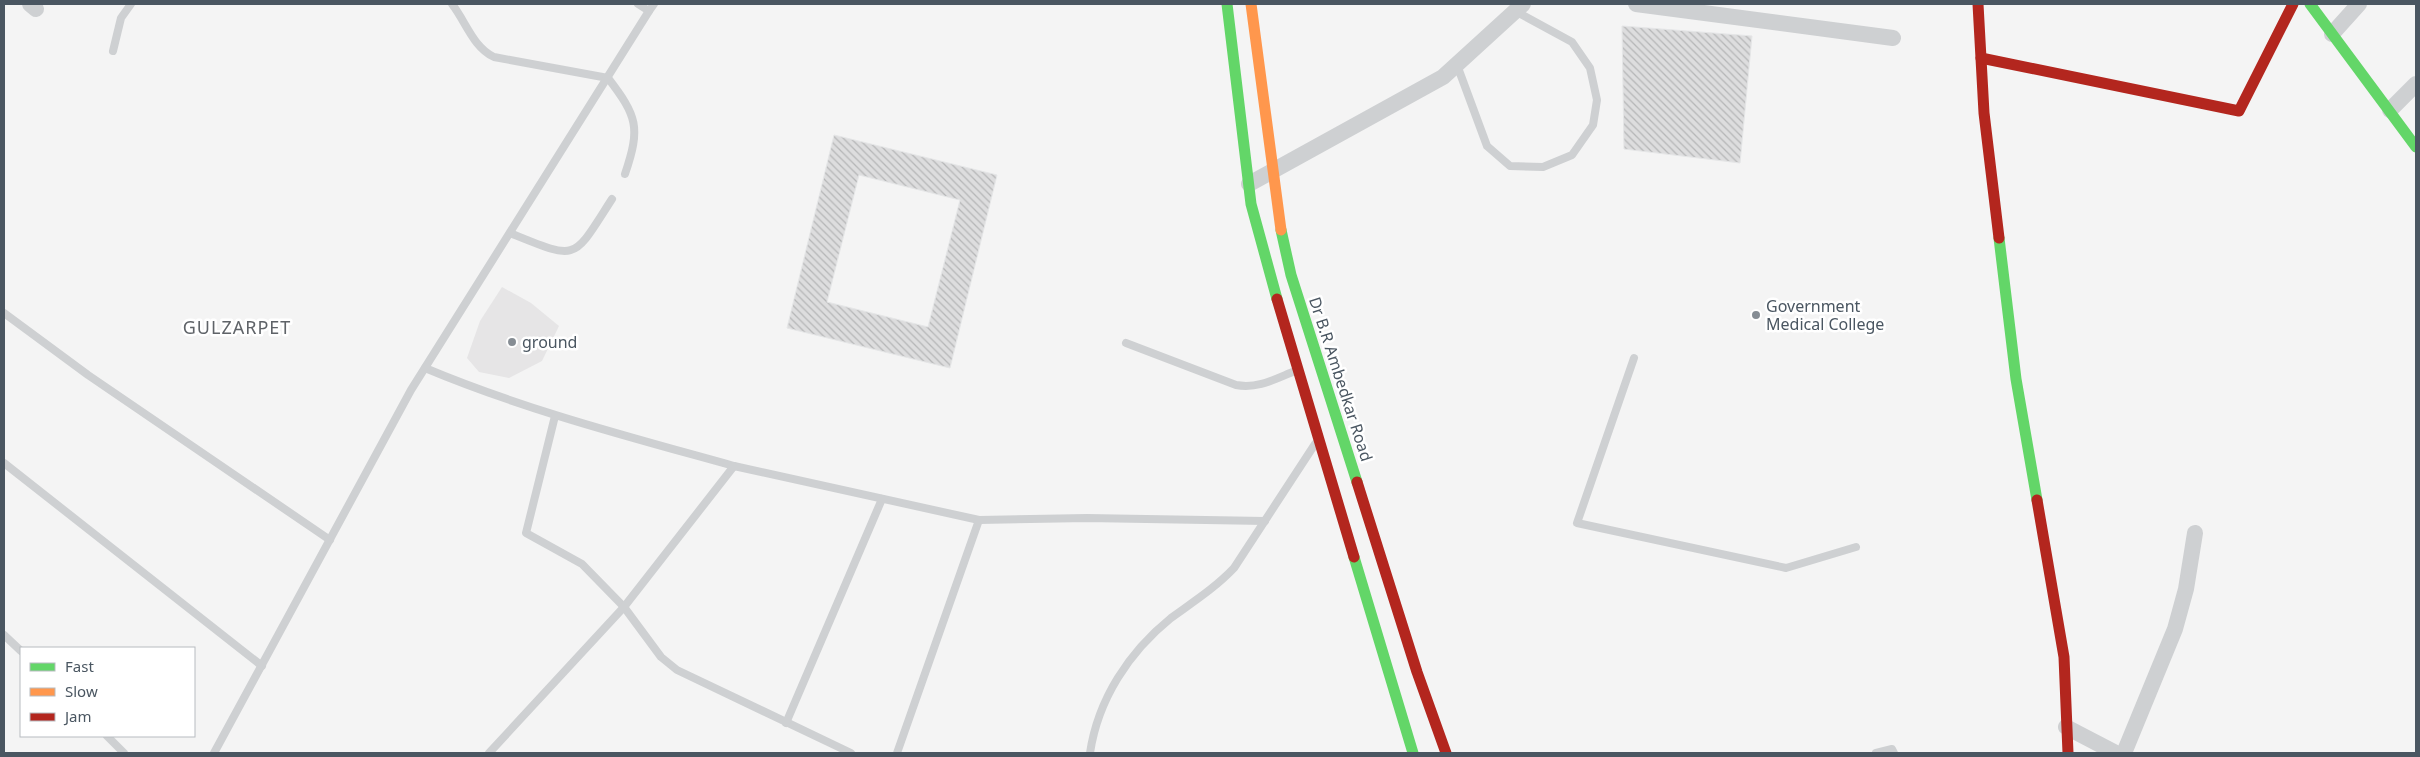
<svg xmlns="http://www.w3.org/2000/svg" width="2420" height="757" font-family="'Noto Sans',sans-serif">
<defs>
<pattern id="building-back-hatch" width="6" height="6" patternUnits="userSpaceOnUse" patternTransform="scale(1.25)"><rect width="6" height="6" fill="#ddddde"/><path d="M-1 5l2 2M0 0l6 6M5-1l2 2" fill="none" stroke="#b5b6b7"/></pattern>
</defs>
<rect width="100%" height="100%" fill="#f4f4f4"/>
<!-- education -->
<path fill="#e6e5e6" d="M502 287 531 303 559 326 542 361 509 378 479 372 467 358 480 321Z"/>
<!-- building -->
<g fill="url(#building-back-hatch)" stroke="#e5e6e7" fill-rule="evenodd">
<path d="M1622 26 1752 36 1740 163 1624 149Z"/>
<path d="M834 135 997 175 950 368 787 328ZM859 175 960 200 928 327 827 302Z"/>
</g>
<g fill="none" stroke-linecap="round" stroke-linejoin="round">
<!-- lane -->
<g stroke="#ced0d2" stroke-width="8">
<path d="M452 4C466 22 473 47 494 57L608 78C637 116 641 127 625 174"/>
<path d="M638 4 649 11 654 4"/>
<path d="M113 51 121 18 131 4"/>
<path d="M1457 65 1487 146 1510 166 1543 167 1572 155 1593 125 1597 100 1590 68 1572 42 1515 11"/>
<path d="M510 233C579 261 572 261 612 199"/>
<path d="M4 313 88 375 330 540"/>
<path d="M1126 343 1236 385C1258 389 1275 379 1295 371"/>
<path d="M1634 358 1577 523 1786 568 1856 547"/>
<path d="M425 368C525 410 630 437 734 466"/>
<path d="M555 416 526 533 582 564 624 607 661 657 677 670 851 753"/>
<path d="M4 463 262 666"/>
<path d="M4 635 21 651"/>
<path d="M786 723 882 499"/>
<path d="M107 736 124 753"/>
<path d="M214 753 411 390 649 11"/>
<path d="M489 753 624 607 734 466 979 520 1087 518 1265 521"/>
<path d="M897 753 979 520"/>
<path d="M1090 753C1098 699 1129 652 1171 618 1193 602 1215 588 1234 568L1315 444"/>
<path d="M1876 753 1892 749 1894 753"/>
</g>
<!-- street -->
<g stroke="#ced0d2" stroke-width="16">
<path d="M30 4 36 9"/>
<path d="M1636 4 1893 38"/>
<path d="M2332 34 2359 4"/>
<path d="M2390 110 2416 84"/>
<path d="M1249 184 1443 77 1523 4"/>
<path d="M2066 727 2116 753"/>
<path d="M2124 753 2175 629 2186 589 2195 533"/>
</g>
<!-- fast -->
<g stroke="#63d668" stroke-width="11">
<path d="M1227 4 1251 204 1277 299"/>
<path d="M2310 4 2416 147"/>
<path d="M1281 230 1291 275 1357 482"/>
<path d="M1999 238 2016 379 2037 500"/>
<path d="M1354 557 1413 753"/>
</g>
<!-- slow -->
<path stroke="#ff974d" stroke-width="11" d="M1251 4 1281 230"/>
<!-- jam -->
<g stroke="#b3261e" stroke-width="11">
<path d="M1978 4 1984 113 1999 238"/>
<path d="M1981 58 2239 111 2293 4"/>
<path d="M1277 299 1354 557"/>
<path d="M1357 482 1417 672 1446 753"/>
<path d="M2037 500 2064 657 2068 753"/>
</g>
</g>
<!-- markers -->
<g fill="#868d94" stroke="#fff" stroke-width="2">
<circle cx="1756" cy="315" r="5"/>
<circle cx="512" cy="342" r="5"/>
</g>
<g text-anchor="middle" dominant-baseline="central" stroke-width="5" stroke-linejoin="round" paint-order="stroke">
<!-- poi labels -->
<g font-size="16" fill="#4a5661" stroke="#fff" text-anchor="start">
<text x="1766" y="306">Government<tspan x="1766" dy="18">Medical College</tspan></text>
<text x="522" y="342">ground</text>
</g>
<!-- street labels -->
<g font-size="16" fill="#4a5661" stroke="#fff">
<text transform="translate(1341 379) rotate(72)">Dr B.R Ambedkar Road</text>
</g>
<!-- neighbourhood labels -->
<g font-size="18" letter-spacing="1" fill="#5f6368" stroke="#fff">
<text x="237" y="327">GULZARPET</text>
</g>
</g>
<!-- border -->
<rect width="2420" height="757" fill="none" stroke="#4a5661" stroke-width="10"/>
<!-- legend -->
<rect x="20" y="647" width="175" height="90" fill="#ffffff" stroke="#b7bbc0"/>
<rect x="30" y="663" width="25" height="8" fill="#63d668" stroke="#b7bbc0"/>
<text x="65" y="672" font-size="15" fill="#4a5661">Fast</text>
<rect x="30" y="688" width="25" height="8" fill="#ff974d" stroke="#b7bbc0"/>
<text x="65" y="697" font-size="15" fill="#4a5661">Slow</text>
<rect x="30" y="713" width="25" height="8" fill="#b3261e" stroke="#b7bbc0"/>
<text x="65" y="722" font-size="15" fill="#4a5661">Jam</text>
</svg>
